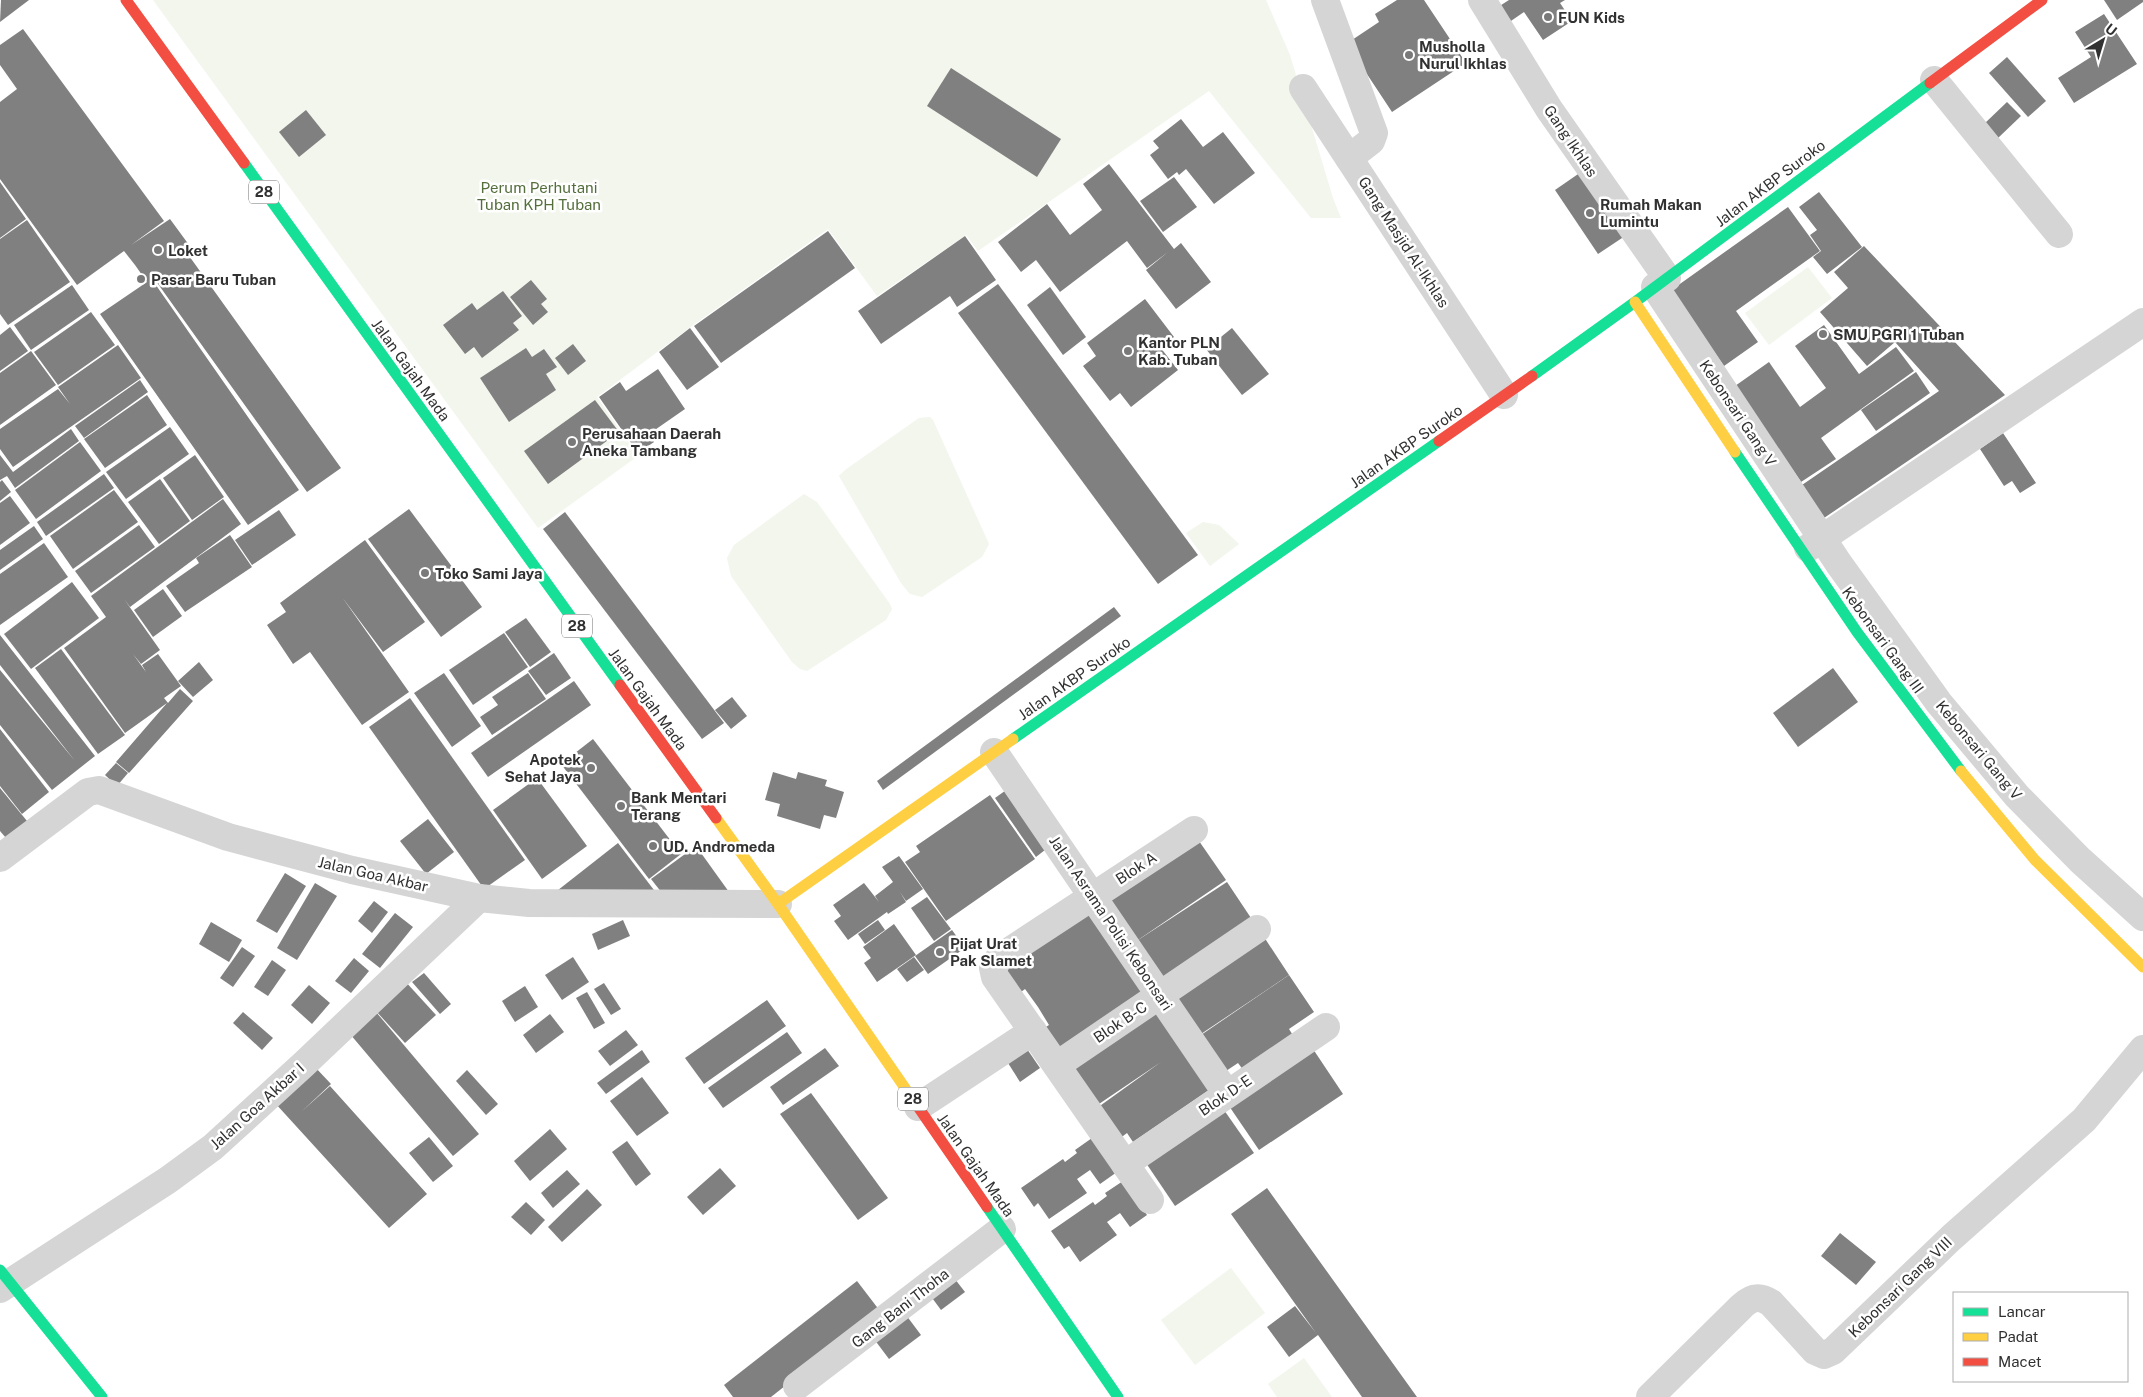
<svg xmlns="http://www.w3.org/2000/svg" width="2143" height="1397" font-family="'Public Sans',sans-serif">
<rect width="100%" height="100%" fill="#fff"/>
<!-- green -->
<g fill="#f2f6ed">
<path d="M153 0H1266L1290 55 1333 198 1341 218H1311L1209 91 978 251 966 235 877 296 828 229 692 326 597 397 638 456 538 528Z"/>
<path d="M1808 267 1832 298 1769 345 1745 313Z"/>
<path d="M930 417 933 420 989 544 982 557 922 597 910 594 901 583 839 476 845 470 919 418Z"/>
<path d="M804 494 817 502 890 604 892 609 886 620 807 671 800 669 792 662 731 576 727 558 734 545Z"/>
<path d="M1203 522 1219 525 1239 544 1210 566 1186 533Z"/>
<path d="M1231 1268 1265 1313 1195 1365 1161 1320Z"/>
<path d="M1304 1358 1332 1397H1277L1268 1384Z"/>
</g>
<!-- building -->
<g fill="#808080">
<path d="M1 0H29L0 22Z"/>
<path d="M1397 0H1424L1466 63 1392 112 1355 56 1349 42 1379 22 1375 14Z"/>
<path d="M1509 0H1565L1560 3 1572 21 1543 40 1524 12 1508 23 1498 7Z"/>
<path d="M2104 0H2143V2L2117 20Z"/>
<path d="M2104 14 2137 64 2074 103 2058 78 2091 57 2075 32Z"/>
<path d="M23 29 164 221 131 245 170 219 192 249 187 253 341 468 307 492 153 277 151 278 299 490 248 525 100 314 147 282 135 265 124 251 77 285 0 179V102L17 89 0 65V45Z"/>
<path d="M2007 57 2046 101 2028 117 1989 73Z"/>
<path d="M951 68 1061 139 1037 177 927 106Z"/>
<path d="M2007 102 2021 116 1997 139 1983 125Z"/>
<path d="M306 110 326 135 299 157 279 132Z"/>
<path d="M1181 119 1203 147 1223 132 1255 173 1214 204 1186 169 1179 175 1177 172 1168 179 1150 155 1159 148 1153 141Z"/>
<path d="M1109 164 1174 249 1181 243 1211 282 1176 309 1146 270 1168 252 1147 268 1127 241 1060 292 1036 260 1021 272 998 242 1047 204 1070 235 1102 210 1083 184Z"/>
<path d="M1581 172 1625 236 1598 254 1555 190Z"/>
<path d="M1174 177 1197 207 1163 232 1140 201Z"/>
<path d="M0 182 26 219 0 238Z"/>
<path d="M1819 192 1862 247 1827 274 1813 257 1821 251 1810 235 1817 230 1799 207Z"/>
<path d="M1788 207 1820 251 1736 311 1758 342 1724 366 1670 291Z"/>
<path d="M27 220 70 282 8 325 0 314V239Z"/>
<path d="M828 231 855 268 721 363 694 326Z"/>
<path d="M965 236 996 280 957 307 950 296 881 344 858 311Z"/>
<path d="M1864 246 2005 395 1824 518 1802 485 1939 391 1895 342 1867 366 1820 312 1848 288 1834 272Z"/>
<path d="M531 280 547 299 541 304 548 312 533 325 510 297Z"/>
<path d="M998 284 1198 555 1158 584 958 313Z"/>
<path d="M72 285 89 310 31 350 14 325Z"/>
<path d="M1050 287 1086 337 1063 355 1027 305Z"/>
<path d="M503 291 522 316 513 323 519 330 482 358 474 347 465 354 443 325 472 303 477 310Z"/>
<path d="M1145 299 1174 337 1160 347 1178 370 1131 407 1120 393 1110 401 1083 366 1096 356 1087 343Z"/>
<path d="M91 312 115 345 58 385 34 352Z"/>
<path d="M1824 325 1859 374 1896 347 1914 371 1821 438 1836 459 1801 482 1735 386 1769 362 1800 407 1826 388 1795 346Z"/>
<path d="M10 327 28 351 0 371V335Z"/>
<path d="M690 328 719 367 687 390 659 352Z"/>
<path d="M1232 328 1269 374 1242 395 1206 349Z"/>
<path d="M573 344 586 361 568 375 555 358Z"/>
<path d="M118 345 141 378 13 467 0 449V429L58 389 70 404 58 387Z"/>
<path d="M526 348 532 357 544 349 557 367 546 374 556 390 509 422 480 378Z"/>
<path d="M31 351 56 385 0 425V373Z"/>
<path d="M658 369 685 409 649 434 654 442 638 453 599 397 620 382 626 391Z"/>
<path d="M1916 372 1930 393 1876 431 1861 410Z"/>
<path d="M140 380 148 392 84 438 75 426Z"/>
<path d="M147 395 167 425 105 468 84 439Z"/>
<path d="M595 400 619 432 548 484 524 451Z"/>
<path d="M170 427 189 454 126 499 106 472Z"/>
<path d="M71 429 79 441 15 488 7 476 0 480V455L13 472Z"/>
<path d="M2003 433 2036 483 2020 493 2012 481 2004 486 1980 449Z"/>
<path d="M80 442 101 471 36 519 15 490Z"/>
<path d="M195 455 224 497 192 520 163 478Z"/>
<path d="M104 474 114 488 46 536 37 522Z"/>
<path d="M160 479 190 521 159 544 128 502Z"/>
<path d="M2 480 11 492 0 501V482Z"/>
<path d="M114 490 138 522 73 569 50 536Z"/>
<path d="M10 496 30 523 0 545V503Z"/>
<path d="M223 499 241 524 130 607 124 599 160 650 141 664 133 654 146 672 142 665 158 654 181 686 164 698 168 703 180 689 193 701 129 773 116 762 167 703 125 733 64 648 106 617 91 596Z"/>
<path d="M409 509 482 607 441 637 368 539Z"/>
<path d="M279 510 296 535 252 565 235 540Z"/>
<path d="M565 512 724 723 702 739 543 529Z"/>
<path d="M139 525 155 547 91 593 75 571Z"/>
<path d="M34 526 43 539 0 570V550Z"/>
<path d="M230 535 252 567 185 612 166 586 199 563 196 558Z"/>
<path d="M365 540 425 622 383 652 342 597 409 692 362 725 310 652 293 664 267 625 286 612 280 603Z"/>
<path d="M44 543 68 577 0 625V574Z"/>
<path d="M72 582 99 618 31 669 4 634Z"/>
<path d="M163 589 182 616 153 637 134 610Z"/>
<path d="M1114 607 1121 616 883 790 877 781Z"/>
<path d="M526 618 551 652 530 667 505 632Z"/>
<path d="M504 633 528 667 473 705 449 670Z"/>
<path d="M0 635 95 756 52 790 0 725V670L75 761 0 665Z"/>
<path d="M61 649 125 735 98 754 35 668Z"/>
<path d="M554 653 571 678 546 695 528 671Z"/>
<path d="M199 662 213 680 193 697 178 681Z"/>
<path d="M1833 668 1858 702 1798 747 1773 713Z"/>
<path d="M444 673 481 726 452 747 414 693Z"/>
<path d="M528 673 546 699 492 735 480 717 498 705 492 697Z"/>
<path d="M574 681 591 705 488 777 471 753Z"/>
<path d="M732 697 747 716 731 729 715 710Z"/>
<path d="M410 698 525 860 484 889 369 727Z"/>
<path d="M0 729 49 792 22 814 0 786Z"/>
<path d="M593 739 681 854 649 879 561 764Z"/>
<path d="M116 763 128 773 117 786 105 775Z"/>
<path d="M773 772 796 779 798 772 827 780 825 786 844 792 836 818 824 815 820 829 777 816 780 804 765 800Z"/>
<path d="M537 778 587 846 542 879 493 810Z"/>
<path d="M0 788 27 821 6 838 0 831Z"/>
<path d="M1009 788 1050 846 1036 857 995 798Z"/>
<path d="M990 795 1035 859 946 921 905 862 920 852 916 846Z"/>
<path d="M428 819 454 852 426 874 400 841Z"/>
<path d="M1199 841 1226 880 1138 940 1111 900Z"/>
<path d="M618 843 657 894H553Z"/>
<path d="M696 846 729 892 662 893 651 879Z"/>
<path d="M899 856 923 889 906 901 900 892 906 902 888 914 887 912 848 940 834 921 841 916 833 905 864 883 879 902 875 896 893 882 882 867Z"/>
<path d="M285 873 306 886 277 933 256 921Z"/>
<path d="M1227 882 1253 921 1165 980 1138 940Z"/>
<path d="M315 883 337 896 297 960 277 948Z"/>
<path d="M927 897 951 929 934 941 911 908Z"/>
<path d="M374 901 388 912 372 933 358 921Z"/>
<path d="M1089 908 1145 991 1059 1050 1044 1028 1049 1025 1038 1007 1025 989 1021 992 1003 967Z"/>
<path d="M395 913 413 927 380 968 362 954Z"/>
<path d="M623 920 630 936 598 950 592 934Z"/>
<path d="M878 920 885 930 865 944 858 934Z"/>
<path d="M211 922 242 940 229 962 199 944Z"/>
<path d="M894 924 916 955 877 982 864 963 871 958 863 947Z"/>
<path d="M952 930 965 948 928 974 915 956Z"/>
<path d="M1264 937 1289 975 1201 1034 1175 998Z"/>
<path d="M242 947 255 956 233 987 220 978Z"/>
<path d="M573 957 589 982 562 1000 545 975Z"/>
<path d="M914 957 924 970 907 982 897 969Z"/>
<path d="M354 958 369 971 351 993 335 981Z"/>
<path d="M272 960 286 970 268 996 254 987Z"/>
<path d="M424 973 451 1004 440 1014 412 982Z"/>
<path d="M1289 975 1314 1012 1289 1029 1294 1037 1244 1071 1238 1063 1226 1071 1201 1035Z"/>
<path d="M404 980 436 1015 405 1043 376 1011Z"/>
<path d="M604 983 621 1009 611 1015 594 989Z"/>
<path d="M309 985 330 1003 312 1024 291 1005Z"/>
<path d="M525 986 538 1007 515 1022 502 1001Z"/>
<path d="M587 992 605 1023 594 1029 576 998Z"/>
<path d="M767 1000 786 1026 704 1084 685 1058Z"/>
<path d="M1158 1009 1212 1088 1133 1142 1127 1133 1119 1139 1097 1108 1161 1062 1096 1106 1071 1069Z"/>
<path d="M243 1012 273 1038 262 1050 233 1023Z"/>
<path d="M376 1012 479 1134 453 1156 350 1034Z"/>
<path d="M550 1014 564 1032 536 1053 523 1035Z"/>
<path d="M626 1030 638 1045 610 1066 598 1051Z"/>
<path d="M787 1032 802 1053 723 1108 708 1088Z"/>
<path d="M825 1048 839 1066 783 1105 770 1087Z"/>
<path d="M1027 1049 1040 1068 1020 1082 1008 1063Z"/>
<path d="M1313 1049 1343 1094 1259 1150 1229 1106Z"/>
<path d="M642 1050 650 1062 606 1094 597 1083Z"/>
<path d="M314 1066 331 1084 301 1112 330 1086 427 1194 389 1228 275 1103Z"/>
<path d="M467 1070 498 1104 486 1115 456 1081Z"/>
<path d="M642 1077 669 1113 637 1136 610 1101Z"/>
<path d="M811 1093 888 1198 858 1220 780 1114Z"/>
<path d="M1224 1110 1254 1153 1175 1206 1146 1163Z"/>
<path d="M550 1129 567 1149 530 1181 514 1161Z"/>
<path d="M429 1137 453 1166 433 1182 409 1153Z"/>
<path d="M1092 1138 1117 1172 1100 1184 1090 1170 1077 1179 1087 1193 1049 1219 1038 1203 1034 1207 1021 1188 1063 1159 1065 1162 1077 1153 1075 1150Z"/>
<path d="M627 1141 651 1174 636 1186 612 1152Z"/>
<path d="M720 1168 736 1186 703 1215 687 1197Z"/>
<path d="M567 1170 580 1184 553 1208 541 1193Z"/>
<path d="M1123 1181 1147 1215 1130 1227 1120 1213 1107 1222 1117 1235 1080 1262 1069 1246 1064 1249 1051 1231 1093 1202 1095 1205 1107 1196 1105 1193Z"/>
<path d="M1267 1188 1417 1397H1362L1318 1335 1289 1357 1267 1327 1295 1306 1316 1333 1231 1214Z"/>
<path d="M587 1189 602 1205 562 1242 548 1227Z"/>
<path d="M526 1202 545 1220 531 1235 511 1217Z"/>
<path d="M1840 1233 1876 1262 1856 1285 1821 1256Z"/>
<path d="M951 1274 965 1292 941 1310 927 1291Z"/>
<path d="M857 1281 880 1311 771 1397H733L724 1385Z"/>
<path d="M903 1311 921 1335 889 1359 871 1335Z"/>
</g>
<g fill="none" stroke-linecap="round" stroke-linejoin="round">
<!-- street -->
<g stroke="#d5d5d5" stroke-width="28">
<path d="M1325 0 1374 133 1371 141 1349 158"/>
<path d="M1482 0 1549 109 1667 278"/>
<path d="M1934 80 2059 234"/>
<path d="M1303 88 1504 395"/>
<path d="M1655 287 1839 564 1939 703 2017 796 2080 860 2143 917"/>
<path d="M1808 548 2143 322"/>
<path d="M994 752 1227 1094"/>
<path d="M0 858 88 792 99 790 228 837 352 870 479 898 529 903 778 904"/>
<path d="M1057 1065 1257 929"/>
<path d="M918 1107 1033 1031"/>
<path d="M1125 1164 1326 1027"/>
<path d="M1150 1200 995 977 993 968 999 958 1194 830"/>
<path d="M0 1289 168 1180 213 1147 304 1064 479 898"/>
<path d="M797 1386 1002 1229"/>
<path d="M1650 1397 1741 1307C1751 1297 1759 1295 1771 1303L1815 1351 1824 1355 1833 1351 1951 1238 2084 1120 2143 1049"/>
</g>
<!-- fast -->
<g stroke="#16e098" stroke-width="11">
<path d="M244 163 620 685"/>
<path d="M1532 376 1635 302 1930 83"/>
<path d="M1735 452 1857 632 1961 771"/>
<path d="M1013 739 1439 441"/>
<path d="M987 1207 1118 1397"/>
<path d="M0 1270 102 1397"/>
</g>
<!-- slow -->
<g stroke="#ffcf43" stroke-width="11">
<path d="M1635 302 1735 452"/>
<path d="M1961 771 2035 860 2143 967"/>
<path d="M716 818 778 904 914 1101"/>
<path d="M778 904 1013 739"/>
</g>
<!-- jam -->
<g stroke="#f24e42" stroke-width="11">
<path d="M126 0 244 163"/>
<path d="M1930 83 2042 0"/>
<path d="M1439 441 1532 376"/>
<path d="M620 685 716 818"/>
<path d="M914 1101 987 1207"/>
</g>
</g>
<!-- markers -->
<g fill="#797979" stroke="#fff" stroke-width="2">
<circle cx="1548" cy="17" r="5"/>
<circle cx="1409" cy="55" r="5"/>
<circle cx="1590" cy="213" r="5"/>
<circle cx="158" cy="250" r="5"/>
<circle cx="141" cy="279" r="5"/>
<circle cx="1823" cy="334" r="5"/>
<circle cx="1128" cy="351" r="5"/>
<circle cx="572" cy="442" r="5"/>
<circle cx="425" cy="573" r="5"/>
<circle cx="591" cy="768" r="5"/>
<circle cx="621" cy="806" r="5"/>
<circle cx="653" cy="846" r="5"/>
<circle cx="940" cy="952" r="5"/>
</g>
<g text-anchor="middle" dominant-baseline="central" stroke-width="5" stroke-linejoin="round" paint-order="stroke">
<!-- shield labels -->
<g fill="#fff" stroke="#6f6f6f" stroke-width="1">
<rect x="249" y="180.5" width="30" height="23" rx="4"/>
<rect x="562" y="614.5" width="30" height="23" rx="4"/>
<rect x="898" y="1087.5" width="30" height="23" rx="4"/>
</g>
<g font-size="14" font-weight="bold" fill="#313131">
<text x="264" y="192">28</text>
<text x="577" y="626">28</text>
<text x="913" y="1099">28</text>
</g>
<!-- poi labels -->
<g font-size="15" font-weight="bold" fill="#313131" stroke="#fff" text-anchor="start">
<text x="1558" y="17">FUN Kids</text>
<text x="1419" y="46">Musholla<tspan x="1419" dy="17">Nurul Ikhlas</tspan></text>
<text x="1600" y="204">Rumah Makan<tspan x="1600" dy="17">Lumintu</tspan></text>
<text x="168" y="250">Loket</text>
<text x="151" y="279">Pasar Baru Tuban</text>
<text x="1833" y="334">SMU PGRI 1 Tuban</text>
<text x="1138" y="342">Kantor PLN<tspan x="1138" dy="17">Kab. Tuban</tspan></text>
<text x="582" y="433">Perusahaan Daerah<tspan x="582" dy="17">Aneka Tambang</tspan></text>
<text x="435" y="573">Toko Sami Jaya</text>
<text x="581" y="759" text-anchor="end">Apotek<tspan x="581" dy="17">Sehat Jaya</tspan></text>
<text x="631" y="797">Bank Mentari<tspan x="631" dy="17">Terang</tspan></text>
<text x="663" y="846">UD. Andromeda</text>
<text x="950" y="943">Pijat Urat<tspan x="950" dy="17">Pak Slamet</tspan></text>
</g>
<!-- street labels -->
<g font-size="15" fill="#313131" stroke="#fff">
<text transform="translate(1571 141) rotate(56)">Gang Ikhlas</text>
<text transform="translate(1770 183) rotate(-37)">Jalan AKBP Suroko</text>
<text transform="translate(1404 242) rotate(57)">Gang Masjid Al-Ikhlas</text>
<text transform="translate(411 370) rotate(54)">Jalan Gajah Mada</text>
<text transform="translate(1738 413) rotate(56)">Kebonsari Gang V</text>
<text transform="translate(1406 446) rotate(-35)">Jalan AKBP Suroko</text>
<text transform="translate(1883 640) rotate(54)">Kebonsari Gang III</text>
<text transform="translate(1074 678) rotate(-35)">Jalan AKBP Suroko</text>
<text transform="translate(648 699) rotate(54)">Jalan Gajah Mada</text>
<text transform="translate(1979 750) rotate(50)">Kebonsari Gang V</text>
<text transform="translate(1136 868) rotate(-33)">Blok A</text>
<text transform="translate(373 874) rotate(13)">Jalan Goa Akbar</text>
<text transform="translate(1111 923) rotate(56)">Jalan Asrama Polisi Kebonsari</text>
<text transform="translate(1120 1022) rotate(-34)">Blok B-C</text>
<text transform="translate(1225 1095) rotate(-34)">Blok D-E</text>
<text transform="translate(257 1106) rotate(-42)">Jalan Goa Akbar I</text>
<text transform="translate(976 1165) rotate(55)">Jalan Gajah Mada</text>
<text transform="translate(1900 1287) rotate(-44)">Kebonsari Gang VIII</text>
<text transform="translate(900 1308) rotate(-38)">Gang Bani Thoha</text>
</g>
<!-- park labels -->
<g font-size="15" fill="#546e3c" stroke="#fff">
<text x="539" y="187">Perum Perhutani<tspan x="539" dy="17">Tuban KPH Tuban</tspan></text>
</g>
</g>
<!-- legend -->
<rect x="1953" y="1292" width="175" height="90" fill="#ffffff" stroke="#adadad"/>
<rect x="1963" y="1308" width="25" height="8" fill="#16e098" stroke="#adadad"/>
<text x="1998" y="1317" font-size="15" fill="#313131">Lancar</text>
<rect x="1963" y="1333" width="25" height="8" fill="#ffcf43" stroke="#adadad"/>
<text x="1998" y="1342" font-size="15" fill="#313131">Padat</text>
<rect x="1963" y="1358" width="25" height="8" fill="#f24e42" stroke="#adadad"/>
<text x="1998" y="1367" font-size="15" fill="#313131">Macet</text>
<!-- north arrow -->
<g transform="translate(2103 40) rotate(38)" stroke="#ffffff" stroke-width="4" paint-order="stroke">
<path d="M0-4L9 19L0 12L-9 19Z" fill="#313131"/>
<text y="-8" font-size="14" font-weight="bold" text-anchor="middle" fill="#313131">U</text>
</g>
</svg>
